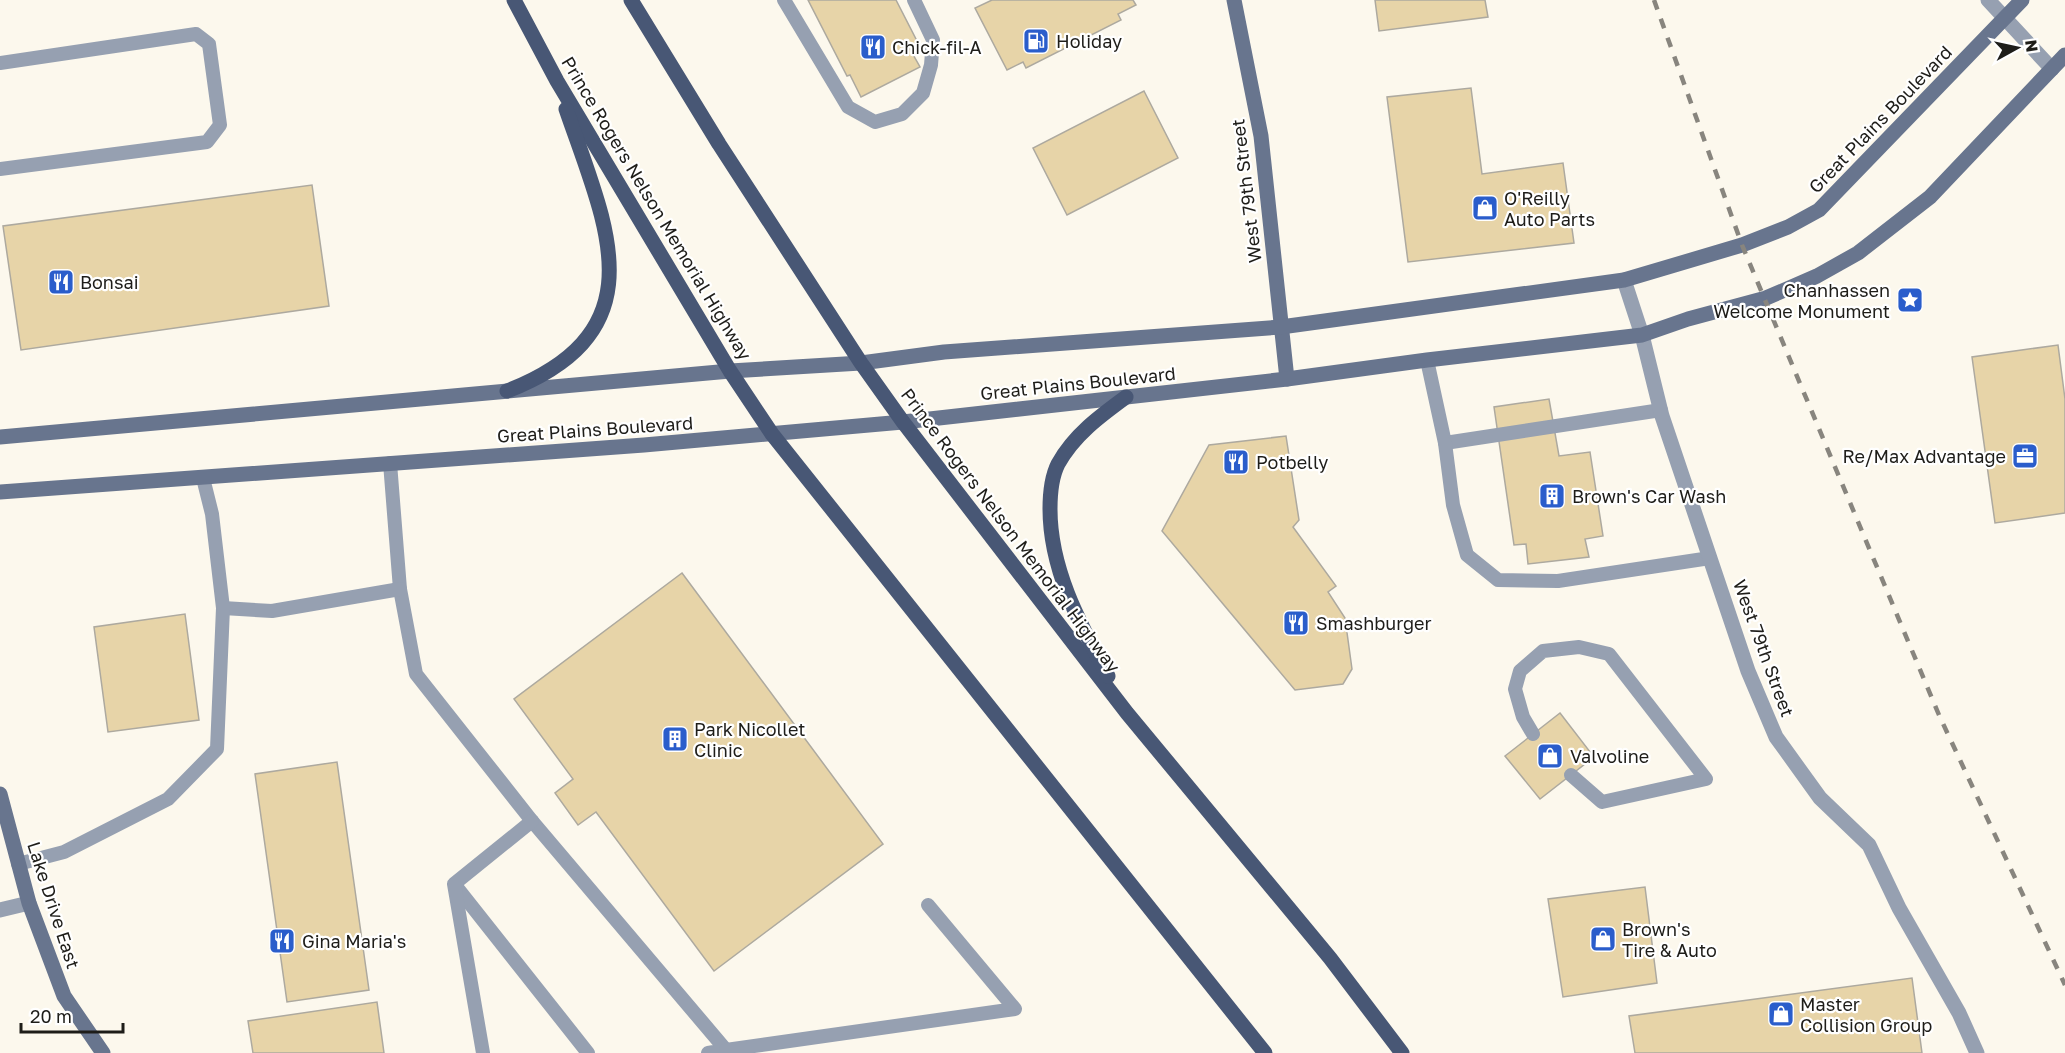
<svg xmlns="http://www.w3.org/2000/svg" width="2065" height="1053" font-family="'Golos Text',sans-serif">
<rect width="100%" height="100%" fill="#fcf8ed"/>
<!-- building -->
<g fill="#e7d4a8" stroke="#ada99f" stroke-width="1.5">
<path d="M808 0H896L919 45 910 49 920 67 861 97 850 75 847 76Z"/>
<path d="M992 0H1133L1136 5 1118 14 1121 20 1026 68 1023 62 1007 70 975 8Z"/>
<path d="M1375 0H1485L1488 17 1379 31Z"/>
<path d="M1471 88 1482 174 1563 163 1574 243 1408 262 1387 97Z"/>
<path d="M1144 91 1178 158 1067 215 1033 148Z"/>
<path d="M312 185 329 306 21 350 3 226Z"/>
<path d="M2058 345 2065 399V513L1995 523 1972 357Z"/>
<path d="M1549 399 1559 456 1590 452 1603 536 1585 539 1589 557 1528 564 1526 544 1514 545 1494 407Z"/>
<path d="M1286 436 1299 520 1293 527 1336 586 1328 592 1345 618 1352 669 1343 684 1295 690 1162 531 1209 445Z"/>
<path d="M682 573 883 844 714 971 596 812 578 825 555 793 573 779 514 699Z"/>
<path d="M185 614 199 720 108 732 94 627Z"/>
<path d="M1560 713 1594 757 1540 799 1505 756Z"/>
<path d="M337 762 369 990 287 1002 255 774Z"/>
<path d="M1645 887 1657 983 1563 997 1548 899Z"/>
<path d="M1912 978 1922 1053H1635L1629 1016Z"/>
<path d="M377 1002 384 1053H253L248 1021Z"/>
</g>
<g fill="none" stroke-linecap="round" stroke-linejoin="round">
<!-- lane -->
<g stroke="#96a0b1" stroke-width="14">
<path d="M784 0 848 107 875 122 902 114 923 93 931 65 933 40 914 0"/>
<path d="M0 63 196 34 209 44 220 125 207 142 0 169"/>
<path d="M1427 360 1445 443 1661 410"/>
<path d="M1445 443 1453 505 1467 555 1498 580 1558 581 1710 558"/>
<path d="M390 463 400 589 416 674 532 821 726 1050 708 1053"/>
<path d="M223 608 272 611 400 589"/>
<path d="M1533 734 1523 717 1515 689 1520 671 1543 651 1579 647 1609 654 1706 779 1602 802 1571 775"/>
<path d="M18 864 64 852 168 799 217 749 223 608 212 514 203 478"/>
<path d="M455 885 588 1053"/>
<path d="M483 1053 454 884 532 821"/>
<path d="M726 1053V1050L1015 1009 928 905"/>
</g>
<!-- street -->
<g stroke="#96a0b1" stroke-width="15">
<path d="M1988 0 2052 69"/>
<path d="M1624 280 1642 335 1662 416 1748 671 1776 737 1820 798 1869 845 1899 908 1959 1013 1977 1053"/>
<path d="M0 910 29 903"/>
</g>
<!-- secondary -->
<g stroke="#68758e" stroke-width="15">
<path d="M1234 0 1261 136 1287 379"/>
<path d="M0 437 730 371 861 363 944 352 1281 327 1624 280 1742 245 1788 227 1819 210 2022 0"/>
<path d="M0 492 644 445 903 422 1287 379 1427 360 1642 335 1688 319 1766 298 1817 276 1858 253 1930 197 2065 55"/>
<path d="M0 794 29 903 64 996 103 1053"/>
</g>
<!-- primary -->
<g stroke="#485775" stroke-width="15">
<path d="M514 0 557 81 730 371 772 434 1265 1053"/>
<path d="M631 0 719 144 861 363 903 422 1127 713 1330 958 1402 1053"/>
<path d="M507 391C660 331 607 228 566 109"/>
<path d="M1108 676C1080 624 1050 570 1050 509 1050 494 1051 478 1058 464 1074 435 1100 416 1126 397"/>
</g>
<!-- rail -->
<path stroke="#88857e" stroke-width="4.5" stroke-dasharray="10 10" stroke-linecap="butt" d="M1654 0 1742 245 1939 715 2065 985"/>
</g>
<!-- icons -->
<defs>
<symbol id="fuel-square" viewBox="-11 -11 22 22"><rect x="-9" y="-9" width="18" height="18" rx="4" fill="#2a5dcb" stroke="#fff"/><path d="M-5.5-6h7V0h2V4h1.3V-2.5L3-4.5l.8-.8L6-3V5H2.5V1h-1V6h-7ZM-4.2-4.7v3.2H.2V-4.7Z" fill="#fff"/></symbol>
<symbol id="restaurant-square" viewBox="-11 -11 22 22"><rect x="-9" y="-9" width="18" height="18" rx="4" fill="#2a5dcb" stroke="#fff"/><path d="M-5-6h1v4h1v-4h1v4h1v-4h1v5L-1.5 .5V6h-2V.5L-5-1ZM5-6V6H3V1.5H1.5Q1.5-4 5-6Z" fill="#fff"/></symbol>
<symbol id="shop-square" viewBox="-11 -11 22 22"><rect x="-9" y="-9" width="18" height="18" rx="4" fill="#2a5dcb" stroke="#fff"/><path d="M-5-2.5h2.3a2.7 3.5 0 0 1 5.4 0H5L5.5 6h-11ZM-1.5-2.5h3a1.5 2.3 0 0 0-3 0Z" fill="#fff"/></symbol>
<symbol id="sight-square" viewBox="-11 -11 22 22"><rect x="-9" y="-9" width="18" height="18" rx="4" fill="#2a5dcb" stroke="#fff"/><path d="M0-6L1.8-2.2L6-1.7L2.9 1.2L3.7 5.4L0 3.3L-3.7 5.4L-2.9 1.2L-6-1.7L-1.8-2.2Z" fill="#fff"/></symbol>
<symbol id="office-square" viewBox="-11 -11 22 22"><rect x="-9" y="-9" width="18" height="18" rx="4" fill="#2a5dcb" stroke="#fff"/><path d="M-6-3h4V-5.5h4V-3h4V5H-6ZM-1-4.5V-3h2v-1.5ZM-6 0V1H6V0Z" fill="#fff"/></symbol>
<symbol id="building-square" viewBox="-11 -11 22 22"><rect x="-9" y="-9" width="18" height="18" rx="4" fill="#2a5dcb" stroke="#fff"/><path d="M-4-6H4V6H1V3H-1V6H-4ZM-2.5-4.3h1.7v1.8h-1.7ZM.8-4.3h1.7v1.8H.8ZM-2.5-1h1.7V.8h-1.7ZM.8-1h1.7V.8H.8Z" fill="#fff"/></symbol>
</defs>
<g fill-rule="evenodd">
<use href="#fuel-square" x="1021" y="26" width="30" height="30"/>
<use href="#restaurant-square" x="858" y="32" width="30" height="30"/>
<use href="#shop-square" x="1470" y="193" width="30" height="30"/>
<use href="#restaurant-square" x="46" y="267" width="30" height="30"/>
<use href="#sight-square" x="1895" y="285" width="30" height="30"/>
<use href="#office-square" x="2010" y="441" width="30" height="30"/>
<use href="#restaurant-square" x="1221" y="447" width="30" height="30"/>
<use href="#building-square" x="1537" y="481" width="30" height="30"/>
<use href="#restaurant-square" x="1281" y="608" width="30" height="30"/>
<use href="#building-square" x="660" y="724" width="30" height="30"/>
<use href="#shop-square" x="1535" y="741" width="30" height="30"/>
<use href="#shop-square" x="1588" y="924" width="30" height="30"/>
<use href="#restaurant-square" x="267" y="926" width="30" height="30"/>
<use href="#shop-square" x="1766" y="999" width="30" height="30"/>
</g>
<g text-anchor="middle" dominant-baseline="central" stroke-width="4.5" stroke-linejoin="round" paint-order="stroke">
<!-- poi labels -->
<g font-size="18" fill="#1e1d19" stroke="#fff" text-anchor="start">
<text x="1056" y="41">Holiday</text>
<text x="892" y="47">Chick-fil-A</text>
<text x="1504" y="198">O'Reilly<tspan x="1504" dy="21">Auto Parts</tspan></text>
<text x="80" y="282">Bonsai</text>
<text x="1890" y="290" text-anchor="end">Chanhassen<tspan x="1890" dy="21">Welcome Monument</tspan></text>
<text x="2006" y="456" text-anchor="end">Re/Max Advantage</text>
<text x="1256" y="462">Potbelly</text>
<text x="1572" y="496">Brown's Car Wash</text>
<text x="1316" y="623">Smashburger</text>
<text x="694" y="729">Park Nicollet<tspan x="694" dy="21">Clinic</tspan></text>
<text x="1570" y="756">Valvoline</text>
<text x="1622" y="929">Brown's<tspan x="1622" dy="21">Tire &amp; Auto</tspan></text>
<text x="302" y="941">Gina Maria's</text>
<text x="1800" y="1004">Master<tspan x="1800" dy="21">Collision Group</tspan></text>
</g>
<!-- street labels -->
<g font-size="18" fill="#1e1d19" stroke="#fff">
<text transform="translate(1880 119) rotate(-46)">Great Plains Boulevard</text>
<text transform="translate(1246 191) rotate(-97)">West 79th Street</text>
<text transform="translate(657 208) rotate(59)">Prince Rogers Nelson Memorial Highway</text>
<text transform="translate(1078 383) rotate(-6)">Great Plains Boulevard</text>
<text transform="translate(595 429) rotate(-4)">Great Plains Boulevard</text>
<text transform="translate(1011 530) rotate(53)">Prince Rogers Nelson Memorial Highway</text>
<text transform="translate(1764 648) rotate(70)">West 79th Street</text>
<text transform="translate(54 905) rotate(72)">Lake Drive East</text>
</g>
</g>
<!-- north arrow -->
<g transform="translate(2017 48) rotate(82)" stroke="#ffffff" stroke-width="4.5" paint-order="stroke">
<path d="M0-4.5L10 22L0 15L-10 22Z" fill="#1e1d19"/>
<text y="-9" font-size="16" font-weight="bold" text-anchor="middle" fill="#1e1d19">N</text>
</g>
<!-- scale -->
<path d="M21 1023v9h102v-9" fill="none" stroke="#1e1d19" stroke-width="3"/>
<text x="30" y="1023" font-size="18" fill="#1e1d19" stroke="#ffffff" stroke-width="4.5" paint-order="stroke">20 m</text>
</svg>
